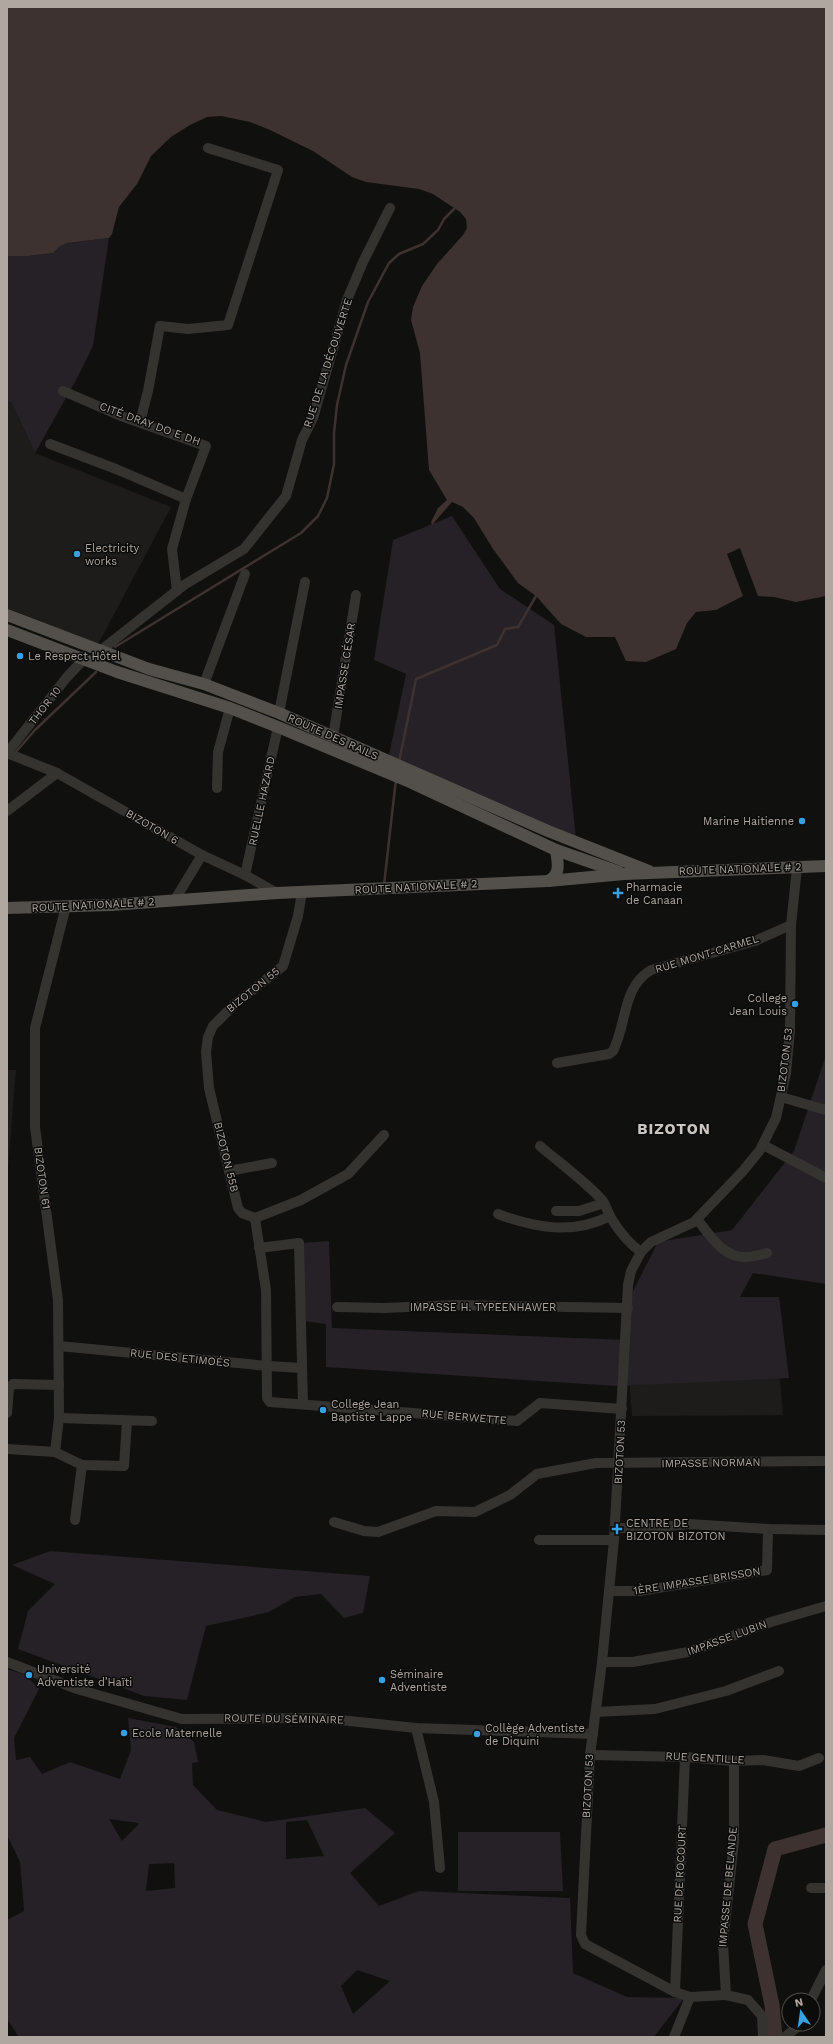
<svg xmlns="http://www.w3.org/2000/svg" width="833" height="2044" font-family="'Work Sans',sans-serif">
<rect width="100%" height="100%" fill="#10100f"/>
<!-- built -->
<g fill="#1d1c1b">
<path d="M7 401 12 403 35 453 171 507 95 650 7 610Z"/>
<path d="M7 1070H16L7 1181Z"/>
<path d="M777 1348 783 1415 632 1416 627 1352Z"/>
</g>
<!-- green -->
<g fill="#262027" fill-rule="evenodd">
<path d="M109 238 93 346 75 382 35 453 12 403 7 401V256H28L53 253 59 247 67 243Z"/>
<path d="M452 516 500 589 554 625 576 839 389 755 406 674 374 660 393 540Z"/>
<path d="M826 1055V1284L753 1273 740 1297H779L789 1378 617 1386 326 1367V1324L303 1321 302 1243 329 1241 332 1328 625 1340 627 1303 658 1242 732 1230 794 1151Z"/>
<path d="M50 1551 370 1576 363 1613 344 1618 321 1594 295 1597 269 1612 206 1626 187 1700 144 1696 18 1649 28 1611 55 1584 12 1565Z"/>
<path d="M7 1669 26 1675 39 1689 14 1738 16 1760 30 1757 42 1774 70 1762 120 1779 131 1750 128 1718 176 1727 194 1742 198 1762 192 1763 193 1785 217 1810 266 1822 365 1808 395 1833 350 1873 379 1906 419 1891 570 1898 573 1973 627 1997 684 1998 654 2037H19L7 2019V1920L24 1911 20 1862 7 1835ZM109 1819 138 1823 139 1824 122 1841ZM307 1820 324 1856 286 1859V1822ZM174 1863 175 1888 146 1891 149 1864ZM357 1970 390 1981 353 2014 341 1986Z"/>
<path d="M458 1832H560L563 1891H458Z"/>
</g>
<!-- water -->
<path fill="#3d322f" d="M7 7H826V596L796 602 774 597 758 596 740 548 727 554 743 596 716 610 696 612 687 623 676 649 646 662 626 661 615 637H586L561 624 536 596 518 583 493 549 474 518 463 507 452 502 432 525 431 522 438 508 447 500 429 470 420 353 411 320 413 307 422 286 437 264 463 235 467 228 466 219 460 212 433 194 419 189 366 182 352 177 313 151 270 130 250 122 221 116 207 117 190 125 171 137 151 156 137 184 119 207 112 234 109 238 67 243 59 247 53 253 28 256H7Z"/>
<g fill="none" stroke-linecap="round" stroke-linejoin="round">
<!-- stream -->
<g stroke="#3d322f" stroke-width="2.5">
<path d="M115 647 301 533 318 516 327 498 334 464V433L337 405 346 365 368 302 389 263 399 254 423 244 438 230 444 219 454 209"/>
<path d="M14 754 35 730 96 672"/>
<path d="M399 762 416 679 497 645 505 629 518 627 536 596"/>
<path d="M384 885 396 779"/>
</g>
<!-- river -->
<path stroke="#3d322f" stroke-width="15" d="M775 2037 772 2005 755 1924 775 1849 826 1835"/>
<!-- minor -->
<g stroke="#353330" stroke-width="10">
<path d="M63 391 121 416 206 446 186 499 172 549 177 591"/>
<path d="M140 422 148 391 160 326 188 329 228 325 278 170 208 148"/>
<path d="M50 444 116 469 186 499"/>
<path d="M100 651 184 585 244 549 286 496 302 440 313 418 347 300 363 262 390 208"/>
<path d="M204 684 245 574"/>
<path d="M279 713 305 582"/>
<path d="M333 737 356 595"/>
<path d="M7 753 57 773 202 855 245 875 277 893"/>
<path d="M7 753 67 677 84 659"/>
<path d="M217 788 218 752 230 708"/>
<path d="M7 811 57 773"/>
<path d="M245 875 278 727"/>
<path d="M302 892 298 916 283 966 236 1003 213 1026 208 1037 206 1052 209 1088 238 1208 242 1213 255 1218 301 1200 348 1174 384 1135"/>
<path d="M174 901 202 855"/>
<path d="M557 1063 609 1054 613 1051C627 1024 622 987 651 970L755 941 791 925"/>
<path d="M781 1097 826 1110"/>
<path d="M763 1145 826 1178"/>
<path d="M540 1146C561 1164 585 1181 603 1201 606 1206 608 1213 611 1218 619 1231 628 1243 641 1252"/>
<path d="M229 1171 272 1163"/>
<path d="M556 1211H579L604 1203"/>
<path d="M498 1214C535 1228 573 1235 610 1216"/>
<path d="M255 1218 266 1290 267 1398 270 1402 517 1421 540 1403 622 1409"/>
<path d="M697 1219C709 1234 723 1258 745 1257 752 1257 760 1255 767 1253"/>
<path d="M259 1248 299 1243 303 1404"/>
<path d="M337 1307 384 1308 456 1305 628 1308"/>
<path d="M59 1346 268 1366 302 1368"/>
<path d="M7 1413 9 1388 13 1384 59 1385"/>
<path d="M59 1418 152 1421"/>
<path d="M7 1449 55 1452 82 1465 124 1466 127 1421"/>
<path d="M55 1452 59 1418 58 1300 35 1127V1028L66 906"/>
<path d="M75 1520 82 1465"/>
<path d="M334 1522 364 1531 378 1532 436 1511 475 1512 510 1495 537 1474 596 1463 826 1461"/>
<path d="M615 1528H650L689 1524 768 1529 826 1530"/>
<path d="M539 1540H614"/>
<path d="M610 1591H640L767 1570 768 1529"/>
<path d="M7 1662 77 1689 182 1719 321 1718 416 1728 593 1734"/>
<path d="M602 1662H633L688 1652 771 1622 826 1606"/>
<path d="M596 1712 655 1709 726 1691 779 1671"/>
<path d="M416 1728 434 1802 440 1868"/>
<path d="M590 1755 685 1757 734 1761 763 1760 799 1766 819 1758"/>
<path d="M734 1761V1841L723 1943 726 1995 748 2000 762 2016 763 2037"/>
<path d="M811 1888H826"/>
<path d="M675 1992 685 1757"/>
<path d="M726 1995 690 1997 675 1992 585 1944 581 1935 590 1755 602 1662 614 1540 628 1285 631 1271 641 1252 651 1242 694 1222 743 1171 760 1150 776 1118 786 1073 790 1031 791 925 797 868"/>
<path d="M811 2000 826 1970"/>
<path d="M674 2037 690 1997"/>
<path d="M785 2037 801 2024"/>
</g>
<!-- major -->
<g stroke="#53504c" stroke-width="12">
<path d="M7 615 149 669 204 684 279 713 548 831 649 871"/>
<path d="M7 630 117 672 230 708 278 727 410 782 556 850 619 872"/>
<path d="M548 881C561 875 558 863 556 850"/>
<path d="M7 908 111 905 277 893 548 881 624 874 826 866"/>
</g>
</g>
<!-- markers -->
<g fill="#36a0e1" stroke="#0b0b0a" stroke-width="1.5">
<circle cx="77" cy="554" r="4"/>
<circle cx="20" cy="656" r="4"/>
<circle cx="802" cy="821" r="4"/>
<path d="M616 887h4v4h4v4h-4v4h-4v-4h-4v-4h4z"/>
<circle cx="795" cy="1004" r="4"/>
<circle cx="323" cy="1410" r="4"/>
<path d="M615 1523h4v4h4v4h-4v4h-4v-4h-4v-4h4z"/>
<circle cx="29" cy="1675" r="4"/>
<circle cx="382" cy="1680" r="4"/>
<circle cx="124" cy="1733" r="4"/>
<circle cx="477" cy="1734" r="4"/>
</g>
<g text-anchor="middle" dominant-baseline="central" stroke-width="3" stroke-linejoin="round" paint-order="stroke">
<!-- street labels -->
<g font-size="11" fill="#b0a7a1" stroke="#0b0b0a">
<text transform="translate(328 363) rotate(-72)">RUE DE LA DÉCOUVERTE</text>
<text transform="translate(150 424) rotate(20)">CITÉ DRAY DO E DH</text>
<text transform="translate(345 666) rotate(-81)">IMPASSE CÉSAR</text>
<text transform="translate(45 706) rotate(-52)">THOR 10</text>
<text transform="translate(333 737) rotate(24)">ROUTE DES RAILS</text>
<text transform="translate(262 801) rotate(-78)">RUELLE HAZARD</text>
<text transform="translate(152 827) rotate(30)">BIZOTON 6</text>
<text transform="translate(740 869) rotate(-2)">ROUTE NATIONALE # 2</text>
<text transform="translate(416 887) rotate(-3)">ROUTE NATIONALE # 2</text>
<text transform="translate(93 905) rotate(-3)">ROUTE NATIONALE # 2</text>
<text transform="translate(707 954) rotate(-17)">RUE MONT-CARMEL</text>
<text transform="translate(253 990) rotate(-39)">BIZOTON 55</text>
<text transform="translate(785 1060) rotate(-83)">BIZOTON 53</text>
<text transform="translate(226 1157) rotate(76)">BIZOTON 55B</text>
<text transform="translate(42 1178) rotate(82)">BIZOTON 61</text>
<text x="483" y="1307">IMPASSE H. TYPEENHAWER</text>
<text transform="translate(180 1358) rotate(6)">RUE DES ETIMOÉS</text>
<text transform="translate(464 1417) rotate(5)">RUE BERWETTE</text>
<text transform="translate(620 1452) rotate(-87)">BIZOTON 53</text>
<text transform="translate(711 1463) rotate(-1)">IMPASSE NORMAN</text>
<text transform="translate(697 1581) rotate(-9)">1ÈRE IMPASSE BRISSON</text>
<text transform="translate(727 1638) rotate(-20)">IMPASSE LUBIN</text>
<text transform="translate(284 1719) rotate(1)">ROUTE DU SÉMINAIRE</text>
<text transform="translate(705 1758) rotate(3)">RUE GENTILLE</text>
<text transform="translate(588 1786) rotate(-87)">BIZOTON 53</text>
<text transform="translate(680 1874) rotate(-87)">RUE DE ROCOURT</text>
<text transform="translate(728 1887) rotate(-85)">IMPASSE DE BELANDE</text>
</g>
<!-- poi labels -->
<g font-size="11" fill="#b0a7a1" stroke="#0b0b0a" text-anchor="start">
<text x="85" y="548">Electricity<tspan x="85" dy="13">works</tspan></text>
<text x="28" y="656">Le Respect Hôtel</text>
<text x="794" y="821" text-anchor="end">Marine Haitienne</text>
<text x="626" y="887">Pharmacie<tspan x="626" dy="13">de Canaan</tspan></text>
<text x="787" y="998" text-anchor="end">College<tspan x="787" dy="13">Jean Louis</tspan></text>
<text x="331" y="1404">College Jean<tspan x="331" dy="13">Baptiste Lappe</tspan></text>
<text x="626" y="1523">CENTRE DE<tspan x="626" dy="13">BIZOTON BIZOTON</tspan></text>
<text x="37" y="1669">Université<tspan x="37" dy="13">Adventiste d’Haïti</tspan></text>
<text x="390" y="1674">Séminaire<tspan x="390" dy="13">Adventiste</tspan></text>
<text x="485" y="1728">Collège Adventiste<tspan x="485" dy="13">de Diquini</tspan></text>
<text x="132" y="1733">Ecole Maternelle</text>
</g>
<!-- district labels -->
<g font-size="15" font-weight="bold" letter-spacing="1" fill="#ccc6c2" stroke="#0b0b0a">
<text x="674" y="1129">BIZOTON</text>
</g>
</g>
<!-- border -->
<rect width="833" height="2044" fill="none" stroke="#b0a7a1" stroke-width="16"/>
<!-- north arrow -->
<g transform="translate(801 2012) rotate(347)"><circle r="19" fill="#0b0b0a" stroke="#4d4946"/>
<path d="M0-3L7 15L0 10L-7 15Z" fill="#36a0e1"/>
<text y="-6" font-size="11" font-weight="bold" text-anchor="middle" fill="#b0a7a1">N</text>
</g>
</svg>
